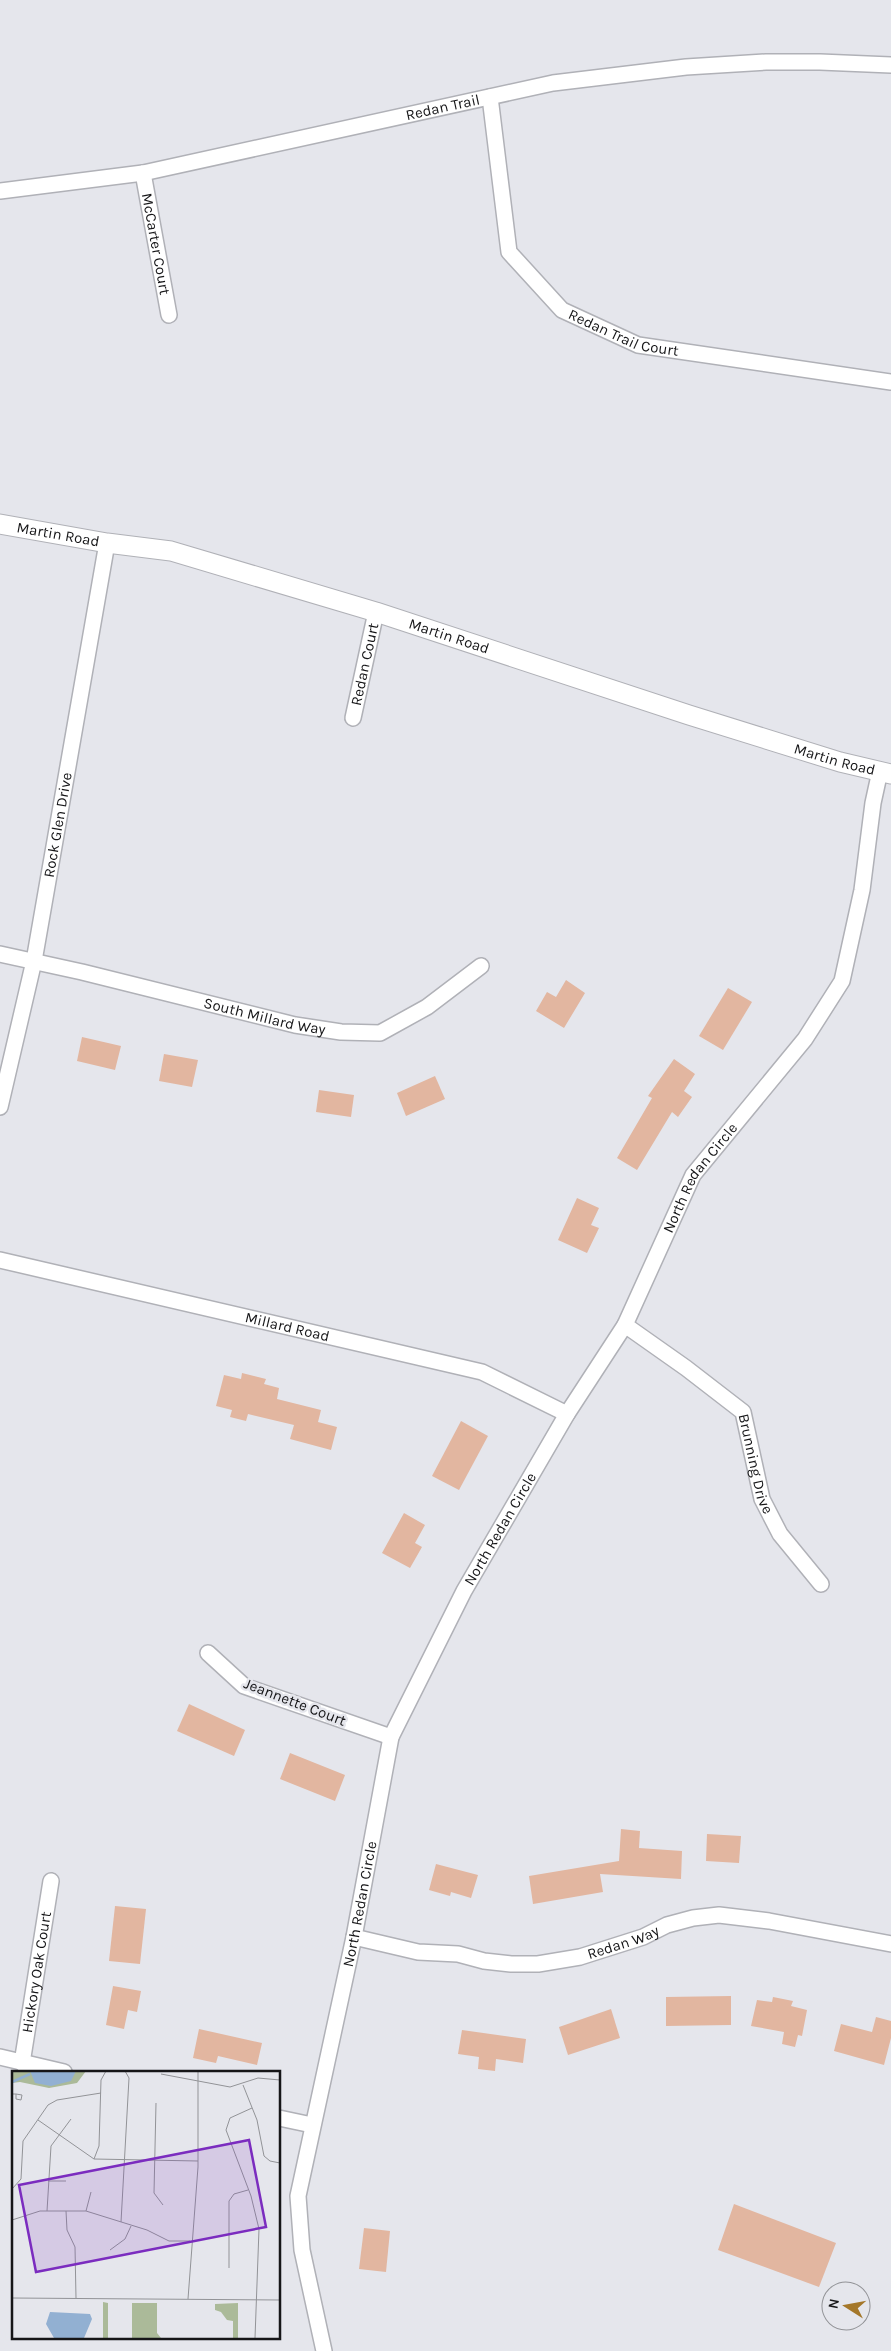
<svg xmlns="http://www.w3.org/2000/svg" width="891" height="2351" font-family="Karla,sans-serif">
<rect width="100%" height="100%" fill="#e5e6ec"/>
<!-- building -->
<g fill="#e2b6a0">
<path d="M566 980 585 993 564 1028 536 1011 547 992 556 997Z"/>
<path d="M728 988 752 1002 723 1050 699 1036Z"/>
<path d="M82 1037 121 1046 115 1070 77 1061Z"/>
<path d="M164 1054 198 1060 192 1087 159 1081Z"/>
<path d="M674 1059 695 1074 684 1091 692 1097 678 1117 672 1112 637 1170 617 1158 652 1098 648 1096Z"/>
<path d="M435 1076 445 1099 406 1116 397 1093Z"/>
<path d="M319 1090 354 1095 351 1117 316 1112Z"/>
<path d="M577 1198 599 1208 591 1225 599 1228 587 1253 558 1240Z"/>
<path d="M242 1373 266 1379 264 1384 279 1388 277 1399 321 1410 318 1422 337 1427 331 1450 290 1439 294 1425 248 1414 246 1421 230 1417 232 1410 216 1406 224 1375 241 1379Z"/>
<path d="M461 1421 488 1436 459 1490 432 1476Z"/>
<path d="M404 1513 425 1525 415 1543 422 1547 410 1568 382 1553Z"/>
<path d="M189 1704 245 1730 234 1756 177 1731Z"/>
<path d="M290 1753 345 1775 335 1801 280 1779Z"/>
<path d="M621 1829 640 1831 639 1848 682 1851 681 1879 600 1874 603 1892 533 1904 529 1876 619 1861Z"/>
<path d="M707 1834 741 1836 739 1863 706 1861Z"/>
<path d="M436 1864 478 1875 471 1898 451 1892 450 1896 429 1890Z"/>
<path d="M115 1906 146 1909 140 1964 109 1961Z"/>
<path d="M113 1986 141 1991 137 2012 128 2010 124 2029 106 2025Z"/>
<path d="M731 1996V2025L666 2026V1997Z"/>
<path d="M773 1997 793 2001 791 2006 807 2010 802 2036 798 2035 795 2047 782 2044 784 2032 751 2026 757 2000 772 2002Z"/>
<path d="M611 2009 620 2038 568 2055 559 2027Z"/>
<path d="M876 2017 891 2021V2038L884 2065 834 2051 841 2024 872 2032Z"/>
<path d="M199 2029 262 2043 257 2065 218 2056 216 2063 193 2058Z"/>
<path d="M462 2030 526 2039 523 2063 496 2059 495 2071 478 2069 479 2057 458 2054Z"/>
<path d="M734 2204 836 2243 819 2287 718 2250Z"/>
<path d="M364 2228 390 2231 386 2272 359 2269Z"/>
</g>
<g fill="none" stroke-linecap="round" stroke-linejoin="round">
<defs>
<g id="minor">
<path id="s1" d="M490 97 509 252 562 310 638 345 891 382"/>
<path id="s2" d="M143 173 169 315"/>
<path id="s3" d="M0 191 143 173 553 83 686 67 766 62H820L891 65"/>
<path id="s4" d="M353 718 376 612"/>
<path id="s5" d="M0 954 82 972 295 1025 341 1032 380 1033 427 1007 481 966"/>
<path id="s6" d="M0 1107 34 961 107 543"/>
<path id="s7" d="M0 1260 482 1372 567 1414"/>
<path id="s8" d="M625 1325 686 1368 743 1412 762 1499 780 1534 821 1584"/>
<path d="M208 1653 244 1686 391 1737"/>
<path id="s9" d="M354 1937 418 1952 458 1954 484 1961 511 1964H538L580 1957 643 1937 667 1925 693 1918 719 1915 769 1921 891 1944"/>
<path d="M0 2057 64 2072"/>
<path id="s10" d="M22 2063 51 1881"/>
<path d="M279 2118 312 2125"/>
<path id="s11" d="M324 2351 302 2250 298 2196 354 1937 391 1737 464 1591 567 1414 625 1325 693 1175 805 1039 842 981 862 890 873 803 880 771"/>
</g>
<g id="tertiary">
<path id="s12" d="M0 524 107 543 171 551 376 612 689 715 840 762 891 774"/>
</g>
</defs>
<!-- minor casing -->
<use href="#minor" stroke="#b0b1b7" stroke-width="18"/>
<!-- tertiary casing -->
<use href="#tertiary" stroke="#b0b1b7" stroke-width="21"/>
<!-- minor -->
<use href="#minor" stroke="#fff" stroke-width="15"/>
<!-- tertiary -->
<use href="#tertiary" stroke="#fff" stroke-width="19"/>
</g>
<g text-anchor="middle" dominant-baseline="central" stroke-width="5" stroke-linejoin="round" paint-order="stroke">
<!-- street labels -->
<g font-size="15" fill="#161618" stroke="#e5e6ec">
<text stroke="none"><textPath href="#s3" startOffset="451">Redan Trail</textPath></text>
<text stroke="none"><textPath href="#s2" startOffset="72">McCarter Court</textPath></text>
<text stroke="none"><textPath href="#s1" startOffset="301">Redan Trail Court</textPath></text>
<text stroke="none"><textPath href="#s12" startOffset="59">Martin Road</textPath></text>
<text stroke="none"><textPath href="#s12" startOffset="464">Martin Road</textPath></text>
<text stroke="none"><textPath href="#s4" startOffset="55">Redan Court</textPath></text>
<text stroke="none"><textPath href="#s12" startOffset="869">Martin Road</textPath></text>
<text stroke="none"><textPath href="#s6" startOffset="288">Rock Glen Drive</textPath></text>
<text stroke="none"><textPath href="#s5" startOffset="272">South Millard Way</textPath></text>
<text stroke="none"><textPath href="#s11" startOffset="1266">North Redan Circle</textPath></text>
<text stroke="none"><textPath href="#s7" startOffset="295">Millard Road</textPath></text>
<text stroke="none"><textPath href="#s8" startOffset="200">Brunning Drive</textPath></text>
<text stroke="none"><textPath href="#s11" startOffset="861">North Redan Circle</textPath></text>
<text transform="translate(295 1702) rotate(21)">Jeannette Court</text>
<text stroke="none"><textPath href="#s11" startOffset="456">North Redan Circle</textPath></text>
<text stroke="none"><textPath href="#s9" startOffset="275">Redan Way</textPath></text>
<text stroke="none"><textPath href="#s10" startOffset="92">Hickory Oak Court</textPath></text>
</g>
</g>
<!-- overview -->
<g transform="translate(12 2071)">
<rect width="268" height="268" fill="#e5e6ec"/>
<path d="M0 0H74L65 12 37 17 8 11 0 12ZM91 231 96 232V267H91ZM120 232H145V262L149 267H120ZM226 232V267H221V250L215 249 209 241 203 239V233Z" fill="#abba99"/>
<path d="M18 0H64L59 10 39 15 23 12ZM38 241 78 243 80 248 72 267H42L34 253Z" fill="#92b0d2"/>
<path fill="none" stroke="#92b0d2" stroke-width="2.5" d="M0 11 18 3"/>
<path fill="none" stroke="#929397" stroke-width="1" d="M149 3 218 16 246 7 268 9M231 14 245 49 252 85 258 90 268 92M0 23H4L10 24 9 29 4 28V23M144 32 142 122 151 134M240 37 218 47 214 59 239 125 247 158 243 267M26 49 82 88 186 90M82 88 87 75 89 9 94 0M36 110H54M0 118 9 108 11 70 36 34 45 29 89 22M35 140 39 75 59 48M54 140 55 159 63 176 64 227M74 140 79 121M0 149 28 140H74L135 159 157 170H178M109 151 117 7 113 0M98 179 113 168 119 155M217 197V130L222 123 236 119M0 227 268 229M176 228 186 96V0"/>
<path fill="#7b2cbf" fill-opacity="0.15" stroke="#7b2cbf" stroke-width="2.5" d="M237 69 254 156 24 201 7 114Z"/>
<rect width="268" height="268" fill="none" stroke="#161618" stroke-width="2.5"/>
</g>
<!-- north arrow -->
<g transform="translate(846 2306) rotate(281)"><circle r="24" fill="#e5e6ec" stroke="#929397"/>
<path d="M0-4L9 19L0 12L-9 19Z" fill="#a47729"/>
<text y="-8" font-size="14" font-weight="bold" text-anchor="middle" fill="#161618">N</text>
</g>
</svg>
